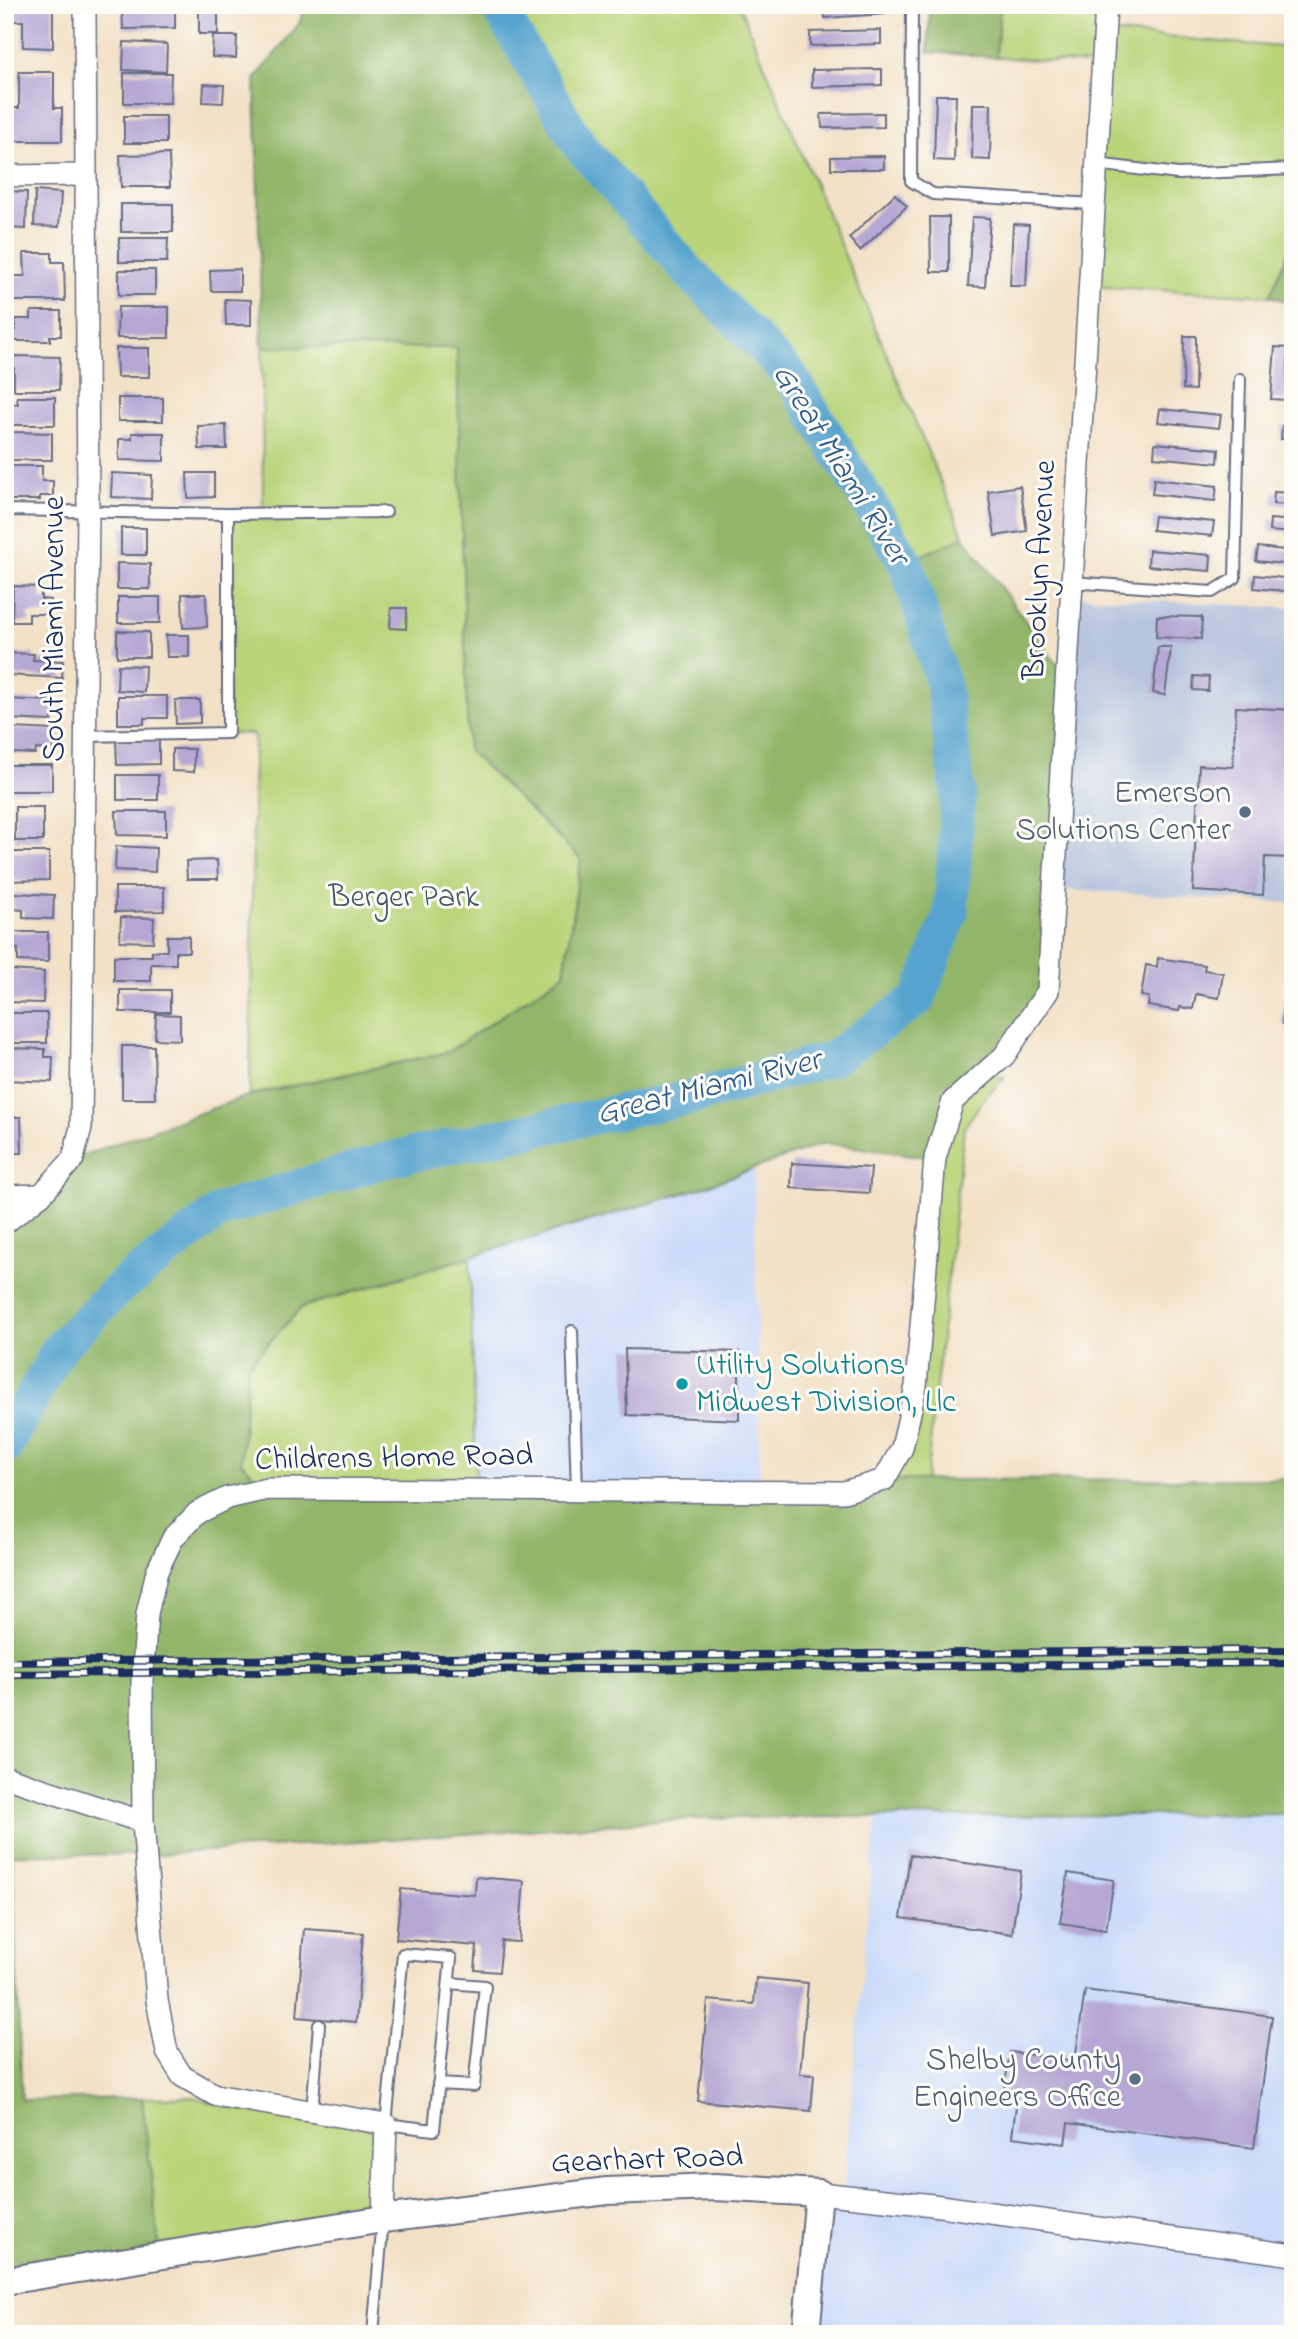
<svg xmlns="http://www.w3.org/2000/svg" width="1298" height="2339" font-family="'Indie Flower',sans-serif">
<rect width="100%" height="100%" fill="#fdfcf7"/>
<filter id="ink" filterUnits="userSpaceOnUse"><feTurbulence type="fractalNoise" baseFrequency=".0143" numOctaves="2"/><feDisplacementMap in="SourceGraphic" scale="14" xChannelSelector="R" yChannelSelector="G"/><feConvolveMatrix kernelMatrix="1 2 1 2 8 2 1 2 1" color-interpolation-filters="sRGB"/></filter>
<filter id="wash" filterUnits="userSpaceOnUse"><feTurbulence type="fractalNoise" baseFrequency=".00686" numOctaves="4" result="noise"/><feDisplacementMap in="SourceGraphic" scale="28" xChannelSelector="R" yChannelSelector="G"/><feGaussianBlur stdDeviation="1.57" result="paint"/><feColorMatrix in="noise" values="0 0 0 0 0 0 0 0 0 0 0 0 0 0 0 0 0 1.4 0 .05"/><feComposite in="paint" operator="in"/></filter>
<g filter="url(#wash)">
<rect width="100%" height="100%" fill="#f3e1c7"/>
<!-- built -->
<g fill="#cbdbf9">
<path d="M754 1168 760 1492 476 1490 470 1257 700 1188Z"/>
<path d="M1293 1814V2334H806L819 2193 843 2195 876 1817Z"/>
</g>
<!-- industrial -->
<path fill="#b7c5de" d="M1071 596 1293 608V903L1055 889Z"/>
<!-- green -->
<g fill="#b9d479" stroke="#6a826c" stroke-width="2">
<path d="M497 5H739L964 537 906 563 790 375 687 270 580 146Z"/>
<path d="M1000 5H1106L1105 32 1293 48V239L1270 296 1088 286 1102 65 996 57Z"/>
<path d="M262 347H457L468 749 581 859 564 974 448 1052 250 1095 254 734 228 733V514L263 513Z"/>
<path d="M984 1072 1005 1077 985 1097 964 1128 926 1480H884L902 1448 935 1158 953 1101Z"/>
<path d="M470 1257 476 1490 267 1489 241 1462 248 1365 302 1307Z"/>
<path d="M194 2097 230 2108 364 2127 382 2135 383 2219 160 2254 142 2098Z"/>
</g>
<!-- forest -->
<g fill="#92b669" stroke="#567264" stroke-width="2">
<path d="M305 5H497L580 146 687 270 790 375 906 562 964 537 1067 678 1048 991 954 1101 935 1158 825 1143 700 1188 302 1307 248 1365 241 1462 267 1489 844 1492 884 1480 1293 1479V1814L708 1818 146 1855 12 1854 22 2100 142 2098 160 2254 5 2281V1223L73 1159 250 1095 448 1052 564 974 581 859 468 750 457 348 262 347 255 79 300 22Z"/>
<path d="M930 5H1000L996 57 928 52Z"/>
<path d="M1293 239V303L1270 296Z"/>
</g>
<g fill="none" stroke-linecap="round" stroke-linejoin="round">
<!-- river -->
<path stroke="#55a3ce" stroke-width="35" d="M5 1447 59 1348 121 1286 221 1210 390 1159 696 1096 831 1059 918 999 951 913 958 793 943 685 906 563 790 375 687 270 580 146 497 5"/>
</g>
<g id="blocks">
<!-- building -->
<g fill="#b6a7d4">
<path d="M11 5H53V48L23 47V21H11Z"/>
<path d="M122 5H159V9H175V28L123 29Z"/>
<path d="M824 5H885V14L825 18Z"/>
<path d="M1155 5H1180V13L1154 12Z"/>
<path d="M218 10V34H199V11Z"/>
<path d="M881 30V44L810 46V32Z"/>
<path d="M213 36H237L236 58 212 57Z"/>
<path d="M124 42 167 44 166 72 123 70Z"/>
<path d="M882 69V85L812 87V70Z"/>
<path d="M19 72H54V108H62V141H11V108H19Z"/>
<path d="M124 73H171L170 103H124Z"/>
<path d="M204 84 224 85 223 103 203 102Z"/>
<path d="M936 95H956L954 161 934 160Z"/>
<path d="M973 104H991L990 160 972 159Z"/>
<path d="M884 113V127L822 128 821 114Z"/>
<rect x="124" y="116" width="42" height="27"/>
<path d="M169 154 170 187H121L120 155Z"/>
<path d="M884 156V169H831V157Z"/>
<path d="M5 191 27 192 26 229 5 228Z"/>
<path d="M35 191 61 193 59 227 34 226Z"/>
<path d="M895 194 907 206 860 251 849 238Z"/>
<rect x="121" y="204" width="52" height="28"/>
<path d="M930 217H949V272H931Z"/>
<path d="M972 217 990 218 985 287 968 286Z"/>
<path d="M1013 224 1029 225 1026 286H1010Z"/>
<path d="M119 238H168L167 262H119Z"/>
<path d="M24 253H52V262H64L65 301H11L10 276H25Z"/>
<path d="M240 269V291H211L210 270Z"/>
<rect x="119" y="270" width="36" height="25"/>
<path d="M225 299 251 300V325H226Z"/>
<path d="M118 307H169V338H117Z"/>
<path d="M31 311H61V336H50V341H15V319H31Z"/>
<path d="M1184 336H1196L1195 390 1183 389Z"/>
<path d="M1275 347 1289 348 1286 400 1271 399Z"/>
<path d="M116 348H149V377H117Z"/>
<path d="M14 356 60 357 59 390H14Z"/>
<path d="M17 397H55V425H5V403L18 404Z"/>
<rect x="118" y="398" width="45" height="23"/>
<path d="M1160 409 1221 415 1219 428 1158 422Z"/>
<path d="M226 425 227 449H199L198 426Z"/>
<path d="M1282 426 1293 427V439H1281Z"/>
<path d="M11 432 52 433V460H11Z"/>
<path d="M132 433H164V461L119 460V439H132Z"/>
<path d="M1155 443 1219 449 1218 463 1154 457Z"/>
<path d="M6 466H42V481H53V496H40V500H6Z"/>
<path d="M112 473 152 475 151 499 111 497Z"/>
<path d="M187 473H214V497L188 498Z"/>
<path d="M1154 479 1217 486 1215 501 1152 494Z"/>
<path d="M1020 486 1027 531 995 536 988 491Z"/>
<path d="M1274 492 1293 493V505L1273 504Z"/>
<path d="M1154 516 1214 522 1212 536 1152 530Z"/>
<path d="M1270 519 1293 521V533L1269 531Z"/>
<rect x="121" y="528" width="25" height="27"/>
<path d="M1258 547 1293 551V565L1256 561Z"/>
<path d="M1149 550 1211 555 1210 571 1148 566Z"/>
<path d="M117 563 150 564V589H117Z"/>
<path d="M1255 575 1293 579V592L1254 588Z"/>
<path d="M13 586 41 587V599L51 600 50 614H29V622H12Z"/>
<path d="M182 594H206L207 627 183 628Z"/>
<rect x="118" y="597" width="42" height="26"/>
<path d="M391 608H407L406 629 390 628Z"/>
<path d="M1157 616 1202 617 1201 639 1156 637Z"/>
<path d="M117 631 149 632V657H117Z"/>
<path d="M166 635H189V657H167Z"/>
<path d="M1158 647H1171L1165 695 1153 693Z"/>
<path d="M8 653 34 654 33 660 63 661 62 678 7 675Z"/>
<path d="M118 665 145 666 144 692 117 690Z"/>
<path d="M1194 676 1209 677 1208 691 1193 690Z"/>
<path d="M118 696H167V718H144V724H118Z"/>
<path d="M5 699 53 701 52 721 5 719Z"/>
<path d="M175 700H200V723L176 724Z"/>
<path d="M1236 707 1293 710V858L1265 857 1263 895 1193 891 1199 765 1233 767Z"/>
<path d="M12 728 55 730 54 750 36 749 35 754 11 753Z"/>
<path d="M159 739V764L117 765 116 740Z"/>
<path d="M172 749H194V772L172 771Z"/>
<rect x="5" y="765" width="47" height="26"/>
<rect x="117" y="775" width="41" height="25"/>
<rect x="15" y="807" width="28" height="34"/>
<path d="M116 811H166V836L117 835Z"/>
<path d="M116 846 156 848 155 872 115 870Z"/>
<path d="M5 852H49V880L5 881Z"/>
<path d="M217 860 218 879H187L186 861Z"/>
<path d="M115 887H164V911L115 912Z"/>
<path d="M14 893 54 895 53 919 23 918V910L13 909Z"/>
<path d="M121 917 154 918 153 942 120 941Z"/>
<path d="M8 932H48V962L18 961V949L8 948Z"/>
<path d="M167 936H189V952H176V964H151V981H114V956H152V951H167Z"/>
<path d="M1158 958 1205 965 1204 970 1223 973 1219 998 1196 994 1193 1009 1180 1007 1179 1011 1148 1006 1149 997 1141 996 1146 965 1157 967Z"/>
<path d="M7 970 44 972 43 1003 5 1002Z"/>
<rect x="120" y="990" width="50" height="22"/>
<path d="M1284 1003H1293V1025L1282 1024Z"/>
<rect x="5" y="1013" width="42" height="30"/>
<path d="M156 1014 180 1015V1040L155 1039Z"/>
<path d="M122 1046H154L155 1099H122Z"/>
<path d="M5 1048 45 1049V1057H53L52 1082 5 1080Z"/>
<path d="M5 1117H21L22 1153H5Z"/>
<path d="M792 1163 871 1168 869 1193 791 1188Z"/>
<path d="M625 1349 739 1352V1420L627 1415Z"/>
<path d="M910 1855 1021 1871 1012 1934 901 1918Z"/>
<path d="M1068 1873 1114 1880 1106 1930 1060 1923Z"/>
<path d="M476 1877 524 1881 519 1942 502 1941 499 1972 475 1970 477 1946 396 1939 401 1889 475 1895Z"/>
<path d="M304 1929 363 1933 356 2022 297 2017Z"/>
<path d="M756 1978 808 1983 800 2074 814 2075 811 2111 698 2101 708 2000 754 2004Z"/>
<path d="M1085 1990 1272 2016 1254 2148 1068 2123 1065 2144 1012 2137 1017 2098 1003 2097 1010 2052 1075 2061Z"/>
</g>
</g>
</g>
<g filter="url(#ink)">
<use href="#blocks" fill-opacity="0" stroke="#676d83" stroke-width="2"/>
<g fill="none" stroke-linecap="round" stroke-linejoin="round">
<defs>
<g id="service">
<path d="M912 5 911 181 933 194 1093 204"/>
<path d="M1096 164 1178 174 1293 169"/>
<path d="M5 510 228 514 386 512"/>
<path d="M1071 582 1212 592 1235 578 1240 379"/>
<path d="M85 736 228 733V514"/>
<path d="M572 1331 577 1491"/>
<path d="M403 1954 451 1958 434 2130 386 2124Z"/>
<path d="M438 2084 474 2086 485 1986 449 1983"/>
<path d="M312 2112 319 2025"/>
<path d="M373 2334 383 2219"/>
</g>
<g id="minor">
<path d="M5 176 85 175"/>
<path d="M5 1196 41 1195"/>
<path d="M5 1223 41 1195 73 1159 81 1127 88 512 85 5"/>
<path d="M5 1777 143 1822"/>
<path d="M819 2193 933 2205 1293 2255"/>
<path d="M383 2219 386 2124 215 2095 182 2076 167 2052 157 2000 143 1822 142 1681 147 1614 157 1571 173 1538 197 1513 227 1498 267 1489 844 1492 884 1480 902 1448 916 1386 935 1158 953 1101 1004 1056 1048 991 1106 5"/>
</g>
<path id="tertiary" d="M5 2281 383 2219 607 2191 715 2187 819 2193 806 2334"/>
</defs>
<!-- service casing -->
<use href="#service" stroke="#676d83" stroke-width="14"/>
<!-- minor casing -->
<use href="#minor" stroke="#676d83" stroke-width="24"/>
<!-- tertiary casing -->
<use href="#tertiary" stroke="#676d83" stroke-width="30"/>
<!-- service -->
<use href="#service" stroke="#fff" stroke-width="10"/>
<!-- minor -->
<use href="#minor" stroke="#fff" stroke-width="21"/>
<!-- tertiary -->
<use href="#tertiary" stroke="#fff" stroke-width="26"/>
<defs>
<g id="rail">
<path d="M5 1662 1293 1650"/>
<path d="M5 1674 1293 1663"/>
</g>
</defs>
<!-- rail casing -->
<use href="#rail" stroke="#1b2f5e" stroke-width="8"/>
<!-- rail -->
<use href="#rail" stroke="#fdfcf7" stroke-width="5" stroke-dasharray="16" stroke-linecap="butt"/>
</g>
</g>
<!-- markers -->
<g fill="#5c6f8a" stroke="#fdfcf7" stroke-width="2.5">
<circle cx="1245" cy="812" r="7"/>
<circle cx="1135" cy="2079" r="7"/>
</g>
<circle fill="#0f9aa8" stroke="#fdfcf7" stroke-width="2.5" cx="682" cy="1384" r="7"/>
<g text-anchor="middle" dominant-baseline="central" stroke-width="6" stroke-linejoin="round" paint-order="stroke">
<!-- street labels -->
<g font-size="32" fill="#1b2f5e" stroke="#fdfcf7">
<text transform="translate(1041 570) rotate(-87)">Brooklyn Avenue</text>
<text transform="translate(55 629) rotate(-90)">South Miami Avenue</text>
<text transform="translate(394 1459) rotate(-1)">Childrens Home Road</text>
<text transform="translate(647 2161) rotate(-2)">Gearhart Road</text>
</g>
<!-- service labels -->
<g font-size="32" fill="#4e5e75" stroke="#fdfcf7" text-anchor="end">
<text x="1231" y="794">Emerson<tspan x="1231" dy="37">Solutions Center</tspan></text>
<text x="1121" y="2061">Shelby County<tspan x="1121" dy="37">Engineers Office</tspan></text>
</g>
<!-- park labels -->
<g font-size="32" fill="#425865" stroke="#fdfcf7">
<text x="404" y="898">Berger Park</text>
</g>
<!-- culture labels -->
<g font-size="32" fill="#0d838f" stroke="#fdfcf7" text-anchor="start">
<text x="696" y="1366">Utility Solutions<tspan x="696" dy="37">Midwest Division, Llc</tspan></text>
</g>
<!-- water labels -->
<g font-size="33" font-style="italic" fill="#325d8b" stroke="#fdfcf7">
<text transform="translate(840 465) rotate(58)">Great Miami River</text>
<text transform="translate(709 1088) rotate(-14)">Great Miami River</text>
</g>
</g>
<!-- margin -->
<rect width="1298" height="2339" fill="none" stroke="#fdfcf7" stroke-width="28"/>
</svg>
